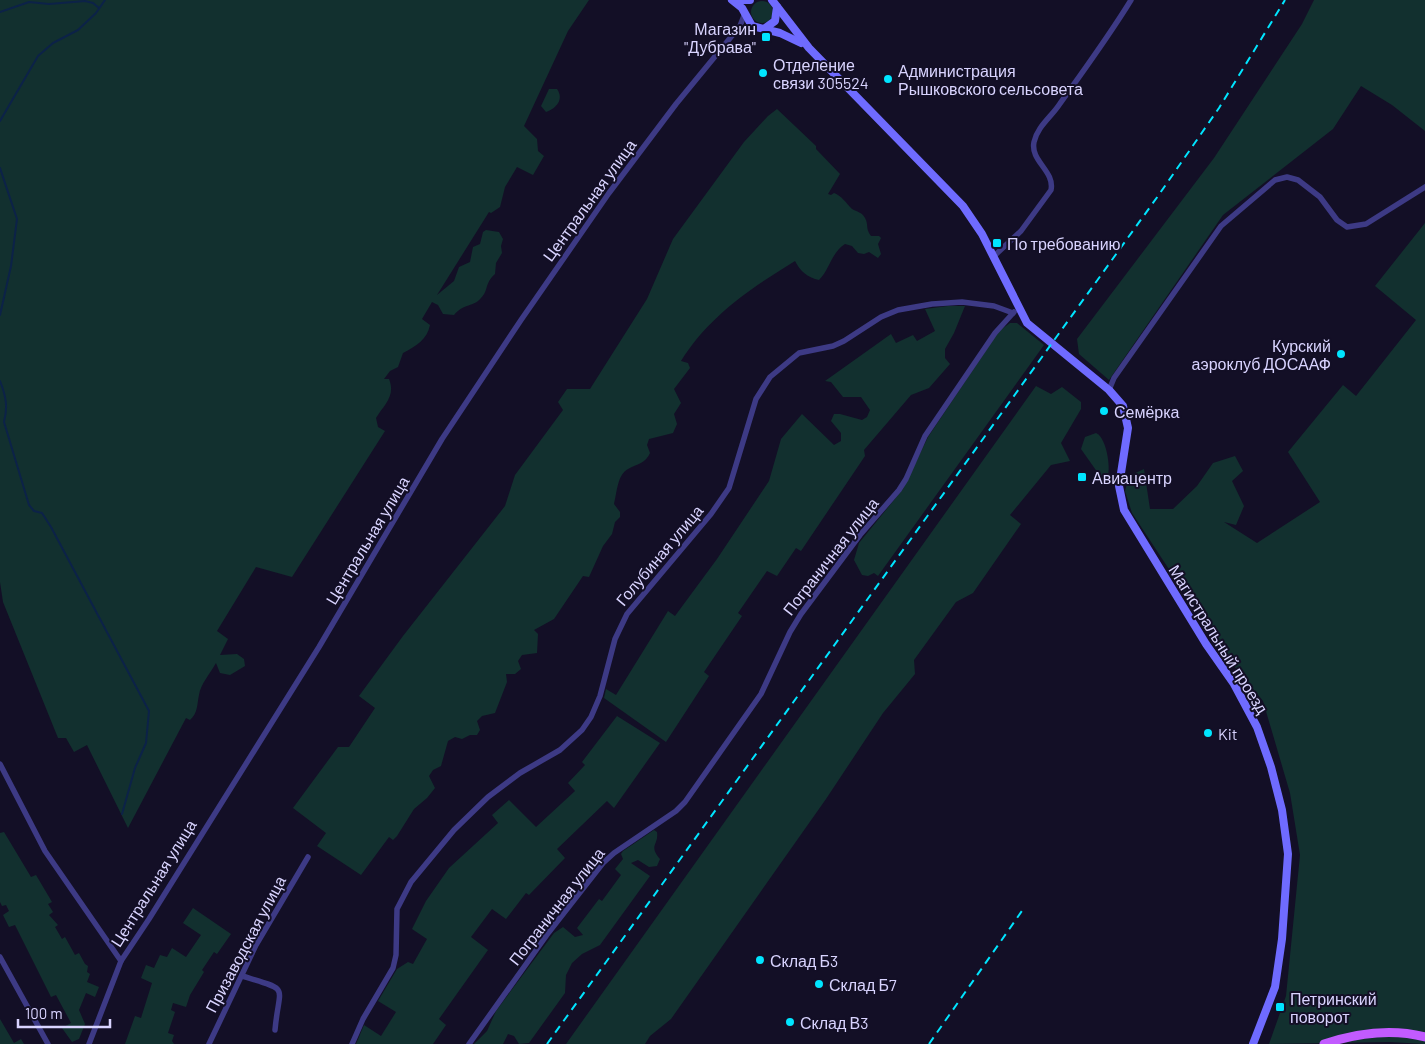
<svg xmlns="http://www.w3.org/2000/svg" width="1425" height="1044" font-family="Barlow,sans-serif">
<rect width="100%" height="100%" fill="#130f26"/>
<!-- green -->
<g fill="#12302f">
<path d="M0 0H589L568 31 524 126 537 139 538 151 544 156 533 175 517 167 505 187 500 207 491 213 489 212 437 295 454 281 459 267 470 262 473 247 480 244 483 232 486 230 499 232 503 239 501 246 502 253 496 263 495 274C484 284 489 290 481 298 474 307 464 303 454 315L443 314 438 305 432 302 422 319 430 325C427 340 416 346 403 353L398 367 390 371 384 379H389C396 396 384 405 376 418L378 427 385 431 292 577 256 567 217 631 228 639 220 655 237 654 244 659 245 666 230 675 220 673 216 663C211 672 200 685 199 695 197 704 198 713 190 720L186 718 128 828 87 745 74 752 66 738H58L3 602 0 582Z"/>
<path d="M1314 0H1425V131L1392 105 1361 86 1333 129 1223 215 1109 380 1079 354 1077 339 1214 158 1302 24Z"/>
<circle cx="762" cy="12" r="11"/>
<path d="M549 89H557C564 99 557 108 546 112L541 106Z"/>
<path d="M777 109 816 146V149L840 174 828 194 831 195 834 193C842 196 846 203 852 209 857 212 862 212 865 218 869 225 865 228 871 236H879L881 238 878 244 881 254 878 258 869 252 864 254 858 253 852 246 845 244C831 253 830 269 819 280 808 278 800 271 795 261 751 288 709 316 681 361L688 363 690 368 674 389 681 403 674 414 677 424 673 433 649 439 647 445 650 453C646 463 637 464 628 469 617 475 617 493 614 504L620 512V517L615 522 612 534 603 546 589 577 583 576 554 619 534 630 538 634 537 653 522 655 518 661 521 669 515 674H506L507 682 495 713 482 716 477 721 480 730 477 735H470L462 739 455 737 448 741 441 766 433 770 429 776 435 788 427 798 414 809 397 836 393 840 389 837 361 875 317 846 326 833 293 808 338 747H349L375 708 359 696 403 636 505 506 515 475 563 410 558 402 567 389H590L647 299 673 239 744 142 768 116Z"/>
<path d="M1425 223V1044L1390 1042 1269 1044 1286 996 1300 855 1290 793 1263 701 1228 659 1132 513 1125 491 1129 476 1144 469 1150 509H1173L1197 486 1213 463 1235 456 1243 471 1232 481 1244 506 1236 525 1224 522 1257 543 1320 502 1288 452 1343 385 1356 396 1416 320 1375 286Z"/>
<path d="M948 306H965L954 333 945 349V358L950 364 929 388 911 395 864 450 865 456 801 551 796 548 777 576 767 571 738 613 742 616 704 672 709 676 666 742 604 698 606 689 616 695 668 611 675 616 717 559 769 481 781 439 802 414 834 445 841 441V433L831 421 834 414H840L862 420 867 417 870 410 861 397H843L831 382 825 381 891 334 896 343 913 335 917 341 935 331 925 309Z"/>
<path d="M1010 323H1017L1044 345 878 576 874 573 868 576 862 575 854 560 859 543 903 489 928 437 999 331Z"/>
<path d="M1036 386 1051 394 1062 387 1081 402V409L1061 443 1070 461 1051 465 1010 515 1021 524 973 593 956 602 914 660 915 674 883 713 826 799 671 1019 650 1036 645 1044H566Z"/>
<path d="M1096 433C1107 437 1113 475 1105 483L1081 449 1085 437Z"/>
<path d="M617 716 660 743 614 808 607 801 557 849 565 858 529 895 526 893 506 919 492 909 471 937 488 950 439 1019 446 1025 433 1044H356L364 1025 381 1036 396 1012 378 1001 397 969 408 962 413 964 427 939 412 929 426 901 449 868 498 823 492 815 509 800 536 827 575 791 568 783 585 765 582 762Z"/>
<path d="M654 830 657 832C659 845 648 845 660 859L657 866 649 867 638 860 631 863 650 876 600 945 582 954 572 963 566 975 565 993 529 1043 519 1044 514 1036 508 1034 503 1044H474L487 1031 496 1011 554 933 563 927 575 937 583 935 577 928 599 899 602 901 621 875 615 869 623 859 621 854 623 851Z"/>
<path d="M4 832 31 877 36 875 52 902 48 904 53 912 49 915 58 925 55 927 62 939 65 937 75 955 79 953 85 964 88 966 87 972 90 974 87 982 99 987 95 997 86 993 79 1010 85 1024 79 1039 72 1042 62 1028 71 1023 56 995 51 997 15 925 9 927 3 915 9 911 6 905 2 906 0 902V833Z"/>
<path d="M193 908 231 934 217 954 214 952 202 970 204 972 190 995 186 1007 173 1003 171 1010 175 1012 168 1033 174 1035 172 1041 174 1044H125L135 1016 141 1018 152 983 141 978 146 965 154 968 160 955 167 957 172 948 186 957 201 935 183 923Z"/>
<path d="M0 1019 14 1043 21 1039 24 1044H0Z"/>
</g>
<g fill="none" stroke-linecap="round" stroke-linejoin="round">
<!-- stream -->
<g stroke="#0c2248" stroke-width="2">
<path d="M0 12 29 2 49 4 85 1 93 3 99 8"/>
<path d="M0 121 38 56 53 43 78 30 96 13 105 0"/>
<path d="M0 168 17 219 11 266 0 315"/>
<path d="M0 381C6 396 8 407 4 422L29 505 34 511 42 513 51 527 149 711 146 743 135 768 122 814"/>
</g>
<!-- street -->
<g stroke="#3d3a85" stroke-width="5.5">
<path d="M994 256 1021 231 1051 190C1055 171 1030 161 1034 142 1037 127 1051 117 1059 105 1084 70 1109 36 1131 0"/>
<path d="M1109 390 1114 378 1221 226 1275 180 1287 177 1298 180 1320 197 1337 220 1347 227 1366 224 1425 187"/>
<path d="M0 764 45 851 121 961"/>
<path d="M0 957 48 1044"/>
<path d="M242 976C292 991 279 984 275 1030"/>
<path d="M89 1044 121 961 149 919 319 647 442 439 521 320 609 193 676 104 740 26 745 13"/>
<path d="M209 1044 256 945 308 857"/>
<path d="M352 1044 363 1019 393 968 396 955 397 909 411 882 454 830 488 797 520 773 560 750 582 730 591 717 600 696 615 639 627 614 711 514 729 488 756 399 770 377 799 353 833 346 844 341 881 317 898 310 932 304 962 302 994 306 1013 313"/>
<path d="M469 1044 549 932 603 863 614 853 676 811 685 802 761 694 790 632 801 614 860 535 899 490 906 479 925 436 995 333 1014 312"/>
</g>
<!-- secondary -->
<g stroke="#6f6bff" stroke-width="8">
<path d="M732 0 742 8 752 26 780 33 801 43"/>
<path d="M735 0H750"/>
<path d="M772 0 809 48 963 206 982 234 1027 323 1109 390 1123 406 1128 428 1119 486 1124 510 1206 644 1234 684 1257 727 1271 767 1282 810 1288 854 1282 939 1275 987 1253 1044"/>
<path d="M764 29 775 21 777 7"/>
</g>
<!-- primary -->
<path stroke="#c25bff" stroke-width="9" d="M1324 1044C1357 1033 1391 1028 1425 1037"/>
<!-- rail -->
<g stroke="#00e5ff" stroke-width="2" stroke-dasharray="8 6" stroke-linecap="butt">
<path d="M547 1044 1158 196 1219 108 1285 0"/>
<path d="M929 1044 1024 908"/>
</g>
</g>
<!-- markers -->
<g fill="#00e5ff" stroke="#130f26" stroke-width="2">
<rect x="761" y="32" width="10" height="10" rx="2.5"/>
<circle cx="763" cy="73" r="5"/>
<circle cx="888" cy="79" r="5"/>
<rect x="992" y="238" width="10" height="10" rx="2.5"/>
<circle cx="1341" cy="354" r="5"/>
<circle cx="1104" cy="411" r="5"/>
<rect x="1077" y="472" width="10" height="10" rx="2.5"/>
<circle cx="1208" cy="733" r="5"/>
<circle cx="760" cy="960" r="5"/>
<circle cx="819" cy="984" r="5"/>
<rect x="1275" y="1002" width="10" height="10" rx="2.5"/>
<circle cx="790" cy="1022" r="5"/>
</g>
<g text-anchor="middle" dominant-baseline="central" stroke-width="4" stroke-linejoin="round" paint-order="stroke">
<!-- poi labels -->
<g font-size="16" fill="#d9d4ff" stroke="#130f26" text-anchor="start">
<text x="756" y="28" text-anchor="end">Магазин<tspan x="756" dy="18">"Дубрава"</tspan></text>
<text x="773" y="64">Отделение<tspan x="773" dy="18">связи 305524</tspan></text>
<text x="898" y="70">Администрация<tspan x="898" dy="18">Рышковского сельсовета</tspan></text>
<text x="1007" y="243">По требованию</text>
<text x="1331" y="345" text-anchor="end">Курский<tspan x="1331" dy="18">аэроклуб ДОСААФ</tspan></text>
<text x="1114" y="411">Семёрка</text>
<text x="1092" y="477">Авиацентр</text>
<text x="1218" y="733">Kit</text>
<text x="770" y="960">Склад Б3</text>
<text x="829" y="984">Склад Б7</text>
<text x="1290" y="998">Петринский<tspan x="1290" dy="18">поворот</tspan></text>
<text x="800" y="1022">Склад В3</text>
</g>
<!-- street labels -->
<g font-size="16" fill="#d9d4ff" stroke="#130f26">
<text transform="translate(589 200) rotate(-54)">Центральная улица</text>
<text transform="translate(367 540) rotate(-59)">Центральная улица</text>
<text transform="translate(659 555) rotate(-50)">Голубиная улица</text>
<text transform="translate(830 556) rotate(-52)">Пограничная улица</text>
<text transform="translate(1219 639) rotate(58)">Магистральный проезд</text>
<text transform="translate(153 883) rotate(-58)">Центральная улица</text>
<text transform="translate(556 906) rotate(-52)">Пограничная улица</text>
<text transform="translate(245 944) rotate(-62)">Призаводская улица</text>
</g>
</g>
<!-- scale -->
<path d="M18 1019v8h92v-8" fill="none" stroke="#d9d4ff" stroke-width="2.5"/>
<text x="25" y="1019" font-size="15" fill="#d9d4ff" stroke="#130f26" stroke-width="4" paint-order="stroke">100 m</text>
</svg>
